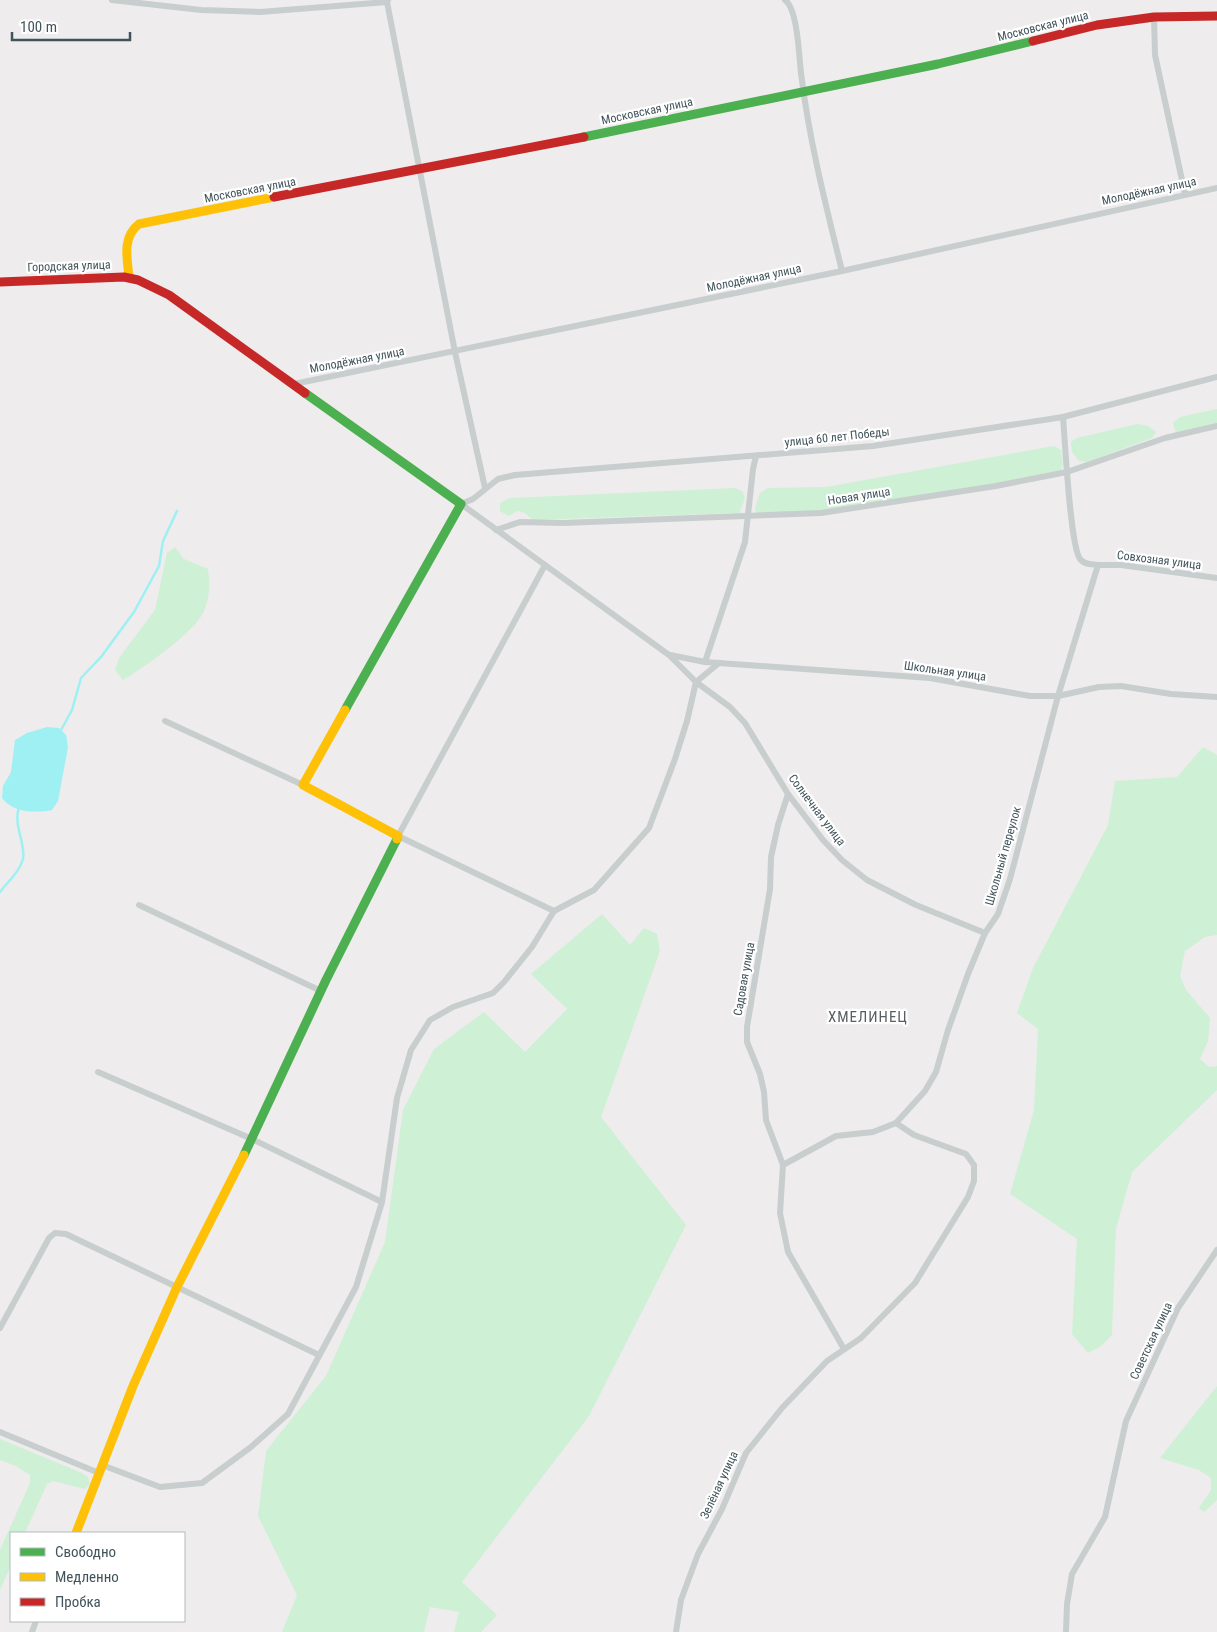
<svg xmlns="http://www.w3.org/2000/svg" width="1217" height="1632" font-family="'Roboto Condensed',sans-serif">
<rect width="100%" height="100%" fill="#eeeced"/>
<!-- green -->
<g fill="#cef0d5">
<path d="M1217 409V424L1176 433 1173 423 1180 417Z"/>
<path d="M1137 424 1148 426 1156 432 1152 438 1087 462 1079 461 1072 452 1071 442 1077 438Z"/>
<path d="M1054 446 1061 450 1063 464 1061 470 1000 484 824 511 756 513 755 508 760 493 768 488 826 487Z"/>
<path d="M735 488 743 492 745 499 739 513 533 520 525 513 517 511 509 516 500 511V503L510 498Z"/>
<path d="M175 547 184 559 208 569C210 583 210 597 204 611 195 632 143 668 123 680L115 670 119 658 155 610 167 553Z"/>
<path d="M1203 747 1217 755V935L1205 937 1185 951 1180 976 1186 990 1210 1018 1208 1041 1200 1059 1209 1067 1217 1066V1090L1132 1172 1116 1229 1112 1335 1101 1346 1088 1353 1072 1334 1077 1239 1010 1194 1034 1110 1038 1029 1017 1013 1033 968 1108 825 1115 781 1177 777Z"/>
<path d="M602 914 630 945 644 928 657 934 660 951 601 1117 686 1225 589 1416 462 1582 497 1615 481 1632H454L459 1612 430 1607 424 1632H282L297 1595 258 1516 266 1451 326 1376 385 1242 403 1110 434 1049 484 1012 525 1052 567 1009 531 974Z"/>
<path d="M1217 1386V1500L1204 1512 1199 1508 1211 1490V1478L1199 1470 1160 1458Z"/>
<path d="M0 1439 82 1473 88 1477 90 1484 85 1489 53 1481 47 1484 25 1533H11V1565L0 1590V1550L30 1483V1475L16 1466 0 1460Z"/>
</g>
<!-- water -->
<path fill="#9ef0f3" d="M47 727 59 728 66 735 68 747 58 801 52 810C35 813 13 813 2 798L3 786 11 772 15 740 27 733Z"/>
<g fill="none" stroke-linecap="round" stroke-linejoin="round">
<!-- stream -->
<g stroke="#9ef0f3" stroke-width="2.5">
<path d="M60 732 72 710 81 678 101 657 134 612 159 566 163 541 177 511"/>
<path d="M0 892C8 881 19 873 23 859 26 844 13 826 19 807"/>
</g>
<!-- street -->
<g stroke="#c8cdce" stroke-width="6">
<path d="M112 0 201 10 260 12 387 2 388 0"/>
<path d="M785 0C798 9 799 58 801 73 809 140 826 206 842 271"/>
<path d="M387 2 455 352 485 488"/>
<path d="M1154 17 1155 55 1185 194"/>
<path d="M294 384 842 271 1217 188"/>
<path d="M461 504 473 499 498 479 515 475 873 446 1063 417 1217 377"/>
<path d="M461 504 669 655 696 682 730 707 745 723 788 794 823 840 842 860 867 880 916 905 985 933"/>
<path d="M496 530 520 522 563 523 821 513 996 486 1067 472 1165 438 1217 426"/>
<path d="M545 565 398 836 554 911 594 890 649 828 675 759 687 721 696 682 719 663"/>
<path d="M1098 565H1121L1217 578"/>
<path d="M670 655 705 662 930 678 1030 696H1058L1099 687 1121 686 1171 694 1217 697"/>
<path d="M705 662 745 542 753 469 756 456"/>
<path d="M165 721 303 785"/>
<path d="M788 794 778 825 771 857 770 889 747 1027V1042L760 1074 764 1092 766 1120 783 1165 780 1213 788 1252 844 1349"/>
<path d="M139 905 321 991"/>
<path d="M98 1072 252 1139 382 1202"/>
<path d="M783 1165 836 1136 873 1132 896 1123 925 1091 936 1072 948 1030 968 974 985 933 998 914 1010 879 1058 696 1098 565C1092 564 1084 565 1080 559 1070 545 1065 440 1063 417"/>
<path d="M0 1328 49 1238 55 1233 66 1234 319 1355"/>
<path d="M0 1432 99 1473"/>
<path d="M102 1465 160 1487 202 1483 251 1447 288 1414 356 1287 382 1202 397 1098 411 1050 430 1020 453 1007 493 993 504 982 532 947 554 911"/>
<path d="M32 1632 36 1621"/>
<path d="M676 1632 681 1600 698 1554 722 1509 746 1453 782 1408 827 1361 861 1338 915 1283 968 1197 974 1181V1165L966 1154 914 1135 896 1123"/>
<path d="M1066 1632 1067 1604 1072 1574 1105 1517 1126 1421 1178 1308 1217 1250"/>
</g>
<!-- fast -->
<g stroke="#4caf50" stroke-width="9">
<path d="M584 137 938 64 1033 41"/>
<path d="M305 393 461 504 345 710"/>
<path d="M244 1155 326 980 397 839"/>
</g>
<!-- slow -->
<g stroke="#ffc107" stroke-width="9">
<path d="M129 277C127 258 122 237 139 224L274 197"/>
<path d="M345 710 303 785 398 836 397 839"/>
<path d="M76 1533 133 1386 177 1287 244 1155"/>
</g>
<!-- jam -->
<g stroke="#c62828" stroke-width="9">
<path d="M1033 41 1097 25 1154 17 1217 16"/>
<path d="M274 197 584 137"/>
<path d="M0 282 124 277 138 280 169 295 305 393"/>
</g>
</g>
<g text-anchor="middle" dominant-baseline="central" stroke-width="4.5" stroke-linejoin="round" paint-order="stroke">
<!-- street labels -->
<g font-size="12" fill="#42545b" stroke="#fff">
<text transform="translate(1043 26) rotate(-14)">Московская улица</text>
<text transform="translate(647 111) rotate(-12)">Московская улица</text>
<text transform="translate(250 190) rotate(-11)">Московская улица</text>
<text transform="translate(1149 191) rotate(-12)">Молодёжная улица</text>
<text transform="translate(69 266) rotate(-2)">Городская улица</text>
<text transform="translate(754 278) rotate(-12)">Молодёжная улица</text>
<text transform="translate(357 360) rotate(-11)">Молодёжная улица</text>
<text transform="translate(837 437) rotate(-6)">улица 60 лет Победы</text>
<text transform="translate(859 496) rotate(-9)">Новая улица</text>
<text transform="translate(1159 560) rotate(7)">Совхозная улица</text>
<text transform="translate(945 671) rotate(8)">Школьная улица</text>
<text transform="translate(817 810) rotate(53)">Солнечная улица</text>
<text transform="translate(1003 856) rotate(-74)">Школьный переулок</text>
<text transform="translate(744 979) rotate(-80)">Садовая улица</text>
<text transform="translate(1151 1341) rotate(-65)">Советская улица</text>
<text transform="translate(719 1485) rotate(-65)">Зелёная улица</text>
</g>
<!-- quarter labels -->
<g font-size="15" letter-spacing="1" fill="#585e62" stroke="#fff">
<text x="868" y="1017">ХМЕЛИНЕЦ</text>
</g>
</g>
<!-- legend -->
<rect x="10" y="1532" width="175" height="90" fill="#ffffff" stroke="#b3bbbd"/>
<rect x="20" y="1548" width="25" height="8" fill="#4caf50" stroke="#b3bbbd"/>
<text x="55" y="1557" font-size="15" fill="#42545b">Свободно</text>
<rect x="20" y="1573" width="25" height="8" fill="#ffc107" stroke="#b3bbbd"/>
<text x="55" y="1582" font-size="15" fill="#42545b">Медленно</text>
<rect x="20" y="1598" width="25" height="8" fill="#c62828" stroke="#b3bbbd"/>
<text x="55" y="1607" font-size="15" fill="#42545b">Пробка</text>
<!-- scale -->
<path d="M12 32v8h118v-8" fill="none" stroke="#42545b" stroke-width="2.5"/>
<text x="20" y="32" font-size="15" fill="#42545b" stroke="#ffffff" stroke-width="4" paint-order="stroke">100 m</text>
</svg>
